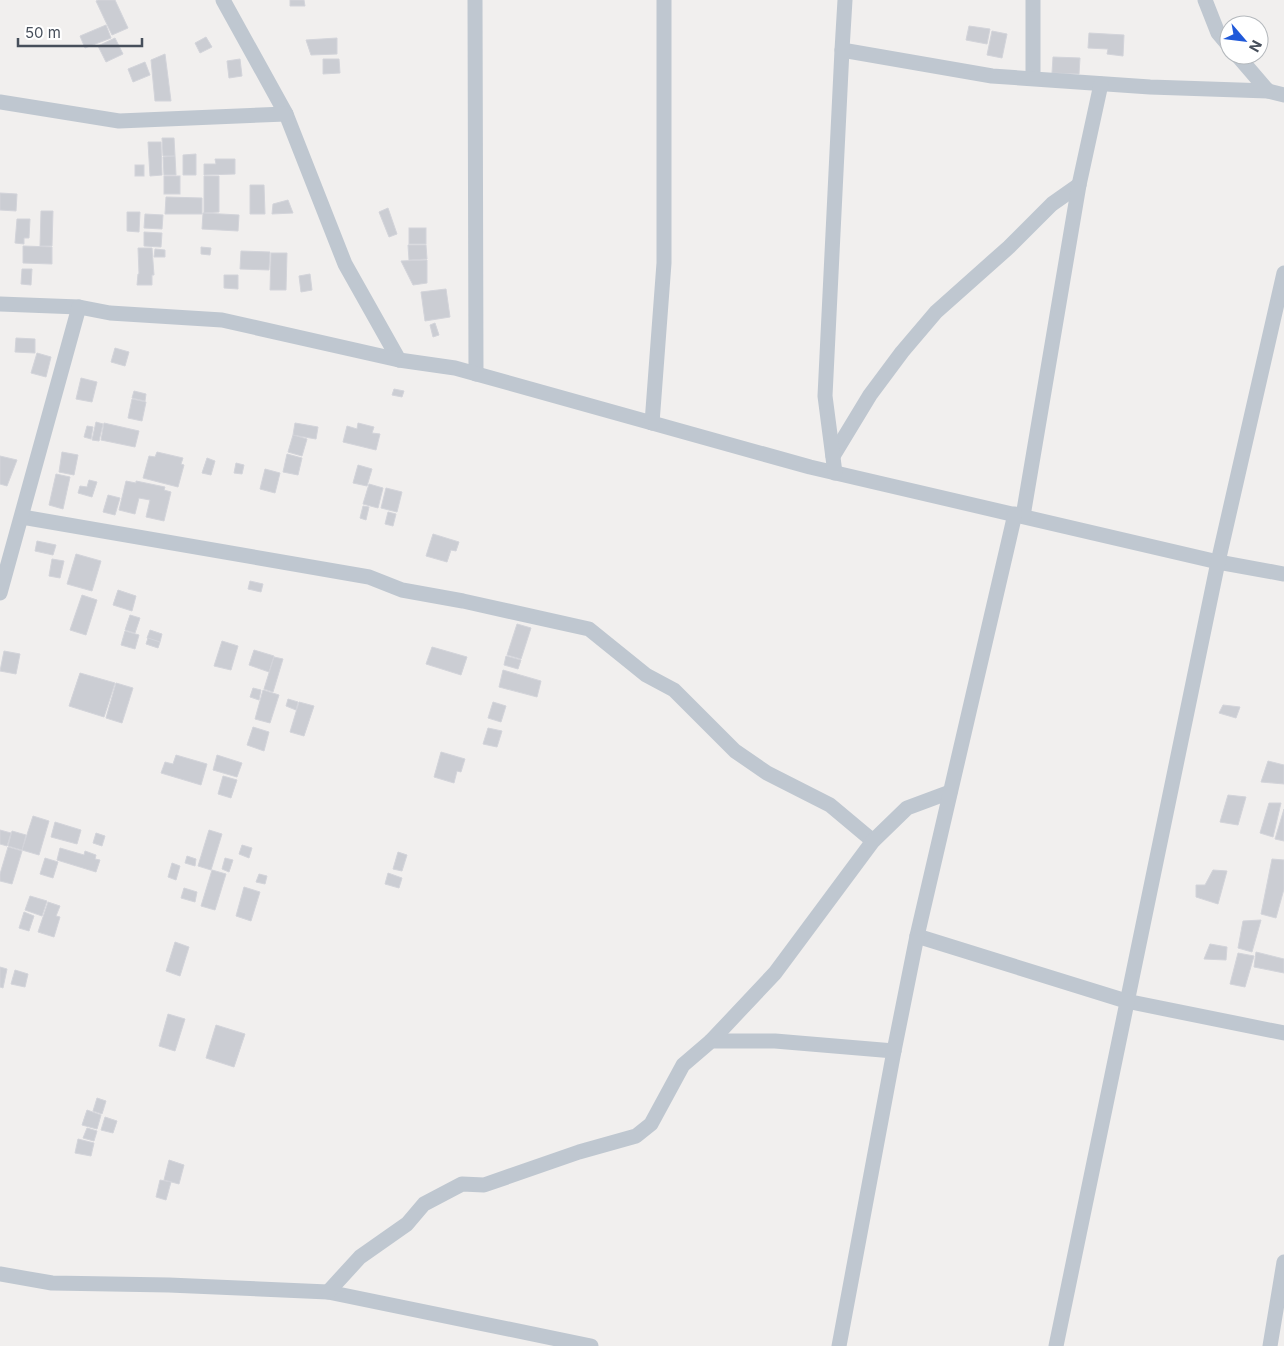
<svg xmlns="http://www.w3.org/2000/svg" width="1284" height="1346" font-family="Inter,sans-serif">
<rect width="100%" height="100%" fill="#f1efee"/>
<!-- building -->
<g fill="#cbcdd3" stroke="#d3d4da">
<path d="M98 0H115L128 28 112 35 96 1Z"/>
<path d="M290 0H304L305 6H290Z"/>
<path d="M106 25 111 38 85 48 80 36Z"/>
<path d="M969 26 990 29 987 44 966 40Z"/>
<path d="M992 31 1007 34 1002 58 987 55Z"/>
<path d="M1089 33 1124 35 1123 56 1107 54 1108 49 1088 48Z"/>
<path d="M206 37 212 47 200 53 195 43Z"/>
<path d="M115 38 123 54 106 62 98 46Z"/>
<path d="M337 38V54L311 55 306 40Z"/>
<path d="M165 54 171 101H155L151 60Z"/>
<path d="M1053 57 1080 58 1079 74 1052 73Z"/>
<path d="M240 59 242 76 229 78 227 61Z"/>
<path d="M323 59H339L340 73 323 74Z"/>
<path d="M145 62 150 75 133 82 128 69Z"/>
<path d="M162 138H174L175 156H163Z"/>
<path d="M148 142H161L162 175 150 176Z"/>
<path d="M196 154V175H183V155Z"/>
<path d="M175 156 176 175H164L163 157Z"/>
<path d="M215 159H235V174L204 175V164H216Z"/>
<rect x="135" y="165" width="9" height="11"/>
<rect x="164" y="176" width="16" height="18"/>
<path d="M204 176H219V212L204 213Z"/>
<path d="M250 185H264L265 214H250Z"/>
<path d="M0 193 17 194 16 211 0 210Z"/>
<path d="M166 197 202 198V214H165Z"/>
<path d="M288 200 293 213 272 214 273 204Z"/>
<path d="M388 208 397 234 389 237 379 212Z"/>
<path d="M41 211H53L52 246H40Z"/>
<path d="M127 212H140L139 232 127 231Z"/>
<path d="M203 213 239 215 238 231 202 229Z"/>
<path d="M145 214 163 215 162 229 144 228Z"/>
<path d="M17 219H30L29 238H24V244L15 243Z"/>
<rect x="409" y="228" width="17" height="16"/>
<path d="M144 232 162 233 161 247 144 246Z"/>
<path d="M408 245H426L427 259 409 260Z"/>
<path d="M23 246 52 247V264L23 263Z"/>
<path d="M201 247 211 248 210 255 201 254Z"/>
<path d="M138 248H152L154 275H152V285H137L138 274H139Z"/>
<path d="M155 249 165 250V257H154Z"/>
<path d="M241 251 270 252 269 270 240 269Z"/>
<path d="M271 253H287L286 290H270Z"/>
<path d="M427 260V283L413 285 401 261Z"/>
<path d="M22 269H32L31 285 21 284Z"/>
<path d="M310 274 312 290 301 292 299 276Z"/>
<path d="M224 275H238V289L224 288Z"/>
<path d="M446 289 450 317 425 321 421 292Z"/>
<path d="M435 323 439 335 433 337 430 325Z"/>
<path d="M16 338 35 339V353L15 352Z"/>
<path d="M115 348 129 352 125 366 111 362Z"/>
<path d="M37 353 51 357 46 377 31 373Z"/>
<path d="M81 378 97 382 92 402 76 399Z"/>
<path d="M394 389 404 391 402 397 392 395Z"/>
<path d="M134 391 146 394 145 401 132 398Z"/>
<path d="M132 399 146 402 142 421 128 418Z"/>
<path d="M96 422 103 424 99 441 92 440Z"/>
<path d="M104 423 139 431 135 447 101 440Z"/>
<path d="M295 423 318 427 316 439 293 435Z"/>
<path d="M358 423 374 427 372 433 380 434 376 450 343 442 347 426 357 429Z"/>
<path d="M87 426 93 427 91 439 84 437Z"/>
<path d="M293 435 307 439 302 456 288 452Z"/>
<path d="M62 452 78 455 74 475 59 472Z"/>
<path d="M157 452 183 458 181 464 184 465 178 487 143 478 149 456 155 457Z"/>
<path d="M287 454 302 458 298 475 283 472Z"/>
<path d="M0 456 17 460 7 486 0 484Z"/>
<path d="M207 458 215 461 211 475 202 473Z"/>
<path d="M236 463 244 465 242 474 234 473Z"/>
<path d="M358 465 372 469 367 486 353 483Z"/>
<path d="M265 469 280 473 275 493 260 489Z"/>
<path d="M56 474 70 477 63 509 49 505Z"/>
<path d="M89 480 97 482 92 497 78 493 80 486 87 487Z"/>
<path d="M126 481 136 483V481L165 487 164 490 171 492 164 521 146 517 150 500 139 498 135 514 119 510Z"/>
<path d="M369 484 383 488 378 508 363 504Z"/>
<path d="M386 488 402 492 397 512 381 508Z"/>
<path d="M108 495 120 498 115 515 103 512Z"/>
<path d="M363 506 369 507 366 520 360 518Z"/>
<path d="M388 512 396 514 393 526 385 524Z"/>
<path d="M433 534 459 542 456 551 451 550 447 562 426 556Z"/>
<path d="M37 541 56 545 53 555 35 551Z"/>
<path d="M76 554 101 561 92 591 67 584Z"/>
<path d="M52 559 64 561 60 578 49 576Z"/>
<path d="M250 581 263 584 261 592 248 589Z"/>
<path d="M118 590 136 596 132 611 113 605Z"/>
<path d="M82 595 97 600 86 635 70 630Z"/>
<path d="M130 615 140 618 135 633 125 630Z"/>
<path d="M517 624 531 628 521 659 507 655Z"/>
<path d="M150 630 162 634 160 642 147 638Z"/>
<path d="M125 631 139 635 135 649 121 645Z"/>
<path d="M148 638 160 642 158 648 146 644Z"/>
<path d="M222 641 238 646 231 670 214 666Z"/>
<path d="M432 647 467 657 461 675 426 664Z"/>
<path d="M254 650 274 656 269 672 249 665Z"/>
<path d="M4 651 20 654 16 674 0 671Z"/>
<path d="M506 656 521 660 518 669 504 665Z"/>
<path d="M274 657 283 659 273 692 264 689Z"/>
<path d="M503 670 541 681 537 697 499 687Z"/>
<path d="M80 673 115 683 104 717 69 706Z"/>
<path d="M116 683 133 688 122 723 106 718Z"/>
<path d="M253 688 261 690 259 700 250 697Z"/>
<path d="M263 690 279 695 270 723 255 719Z"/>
<path d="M288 699 298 702 296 710 286 706Z"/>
<path d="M299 702 314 706 304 736 290 732Z"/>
<path d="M493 702 506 706 501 722 488 718Z"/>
<path d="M1223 705 1240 707 1236 718 1219 713Z"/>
<path d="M253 727 269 732 264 751 247 745Z"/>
<path d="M488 728 502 731 497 747 483 744Z"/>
<path d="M441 752 465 759 461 772 457 771 454 783 434 777Z"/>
<path d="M176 755 207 764 201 785 161 773 165 762 173 764Z"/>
<path d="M217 755 242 763 237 777 213 770Z"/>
<path d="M1268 761 1284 765V784L1261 782Z"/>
<path d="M223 776 237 780 231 798 218 794Z"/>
<path d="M1228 795 1246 797 1238 825 1220 822Z"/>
<path d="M1269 803H1281L1273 837 1260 833Z"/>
<path d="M1284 809V841L1275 839Z"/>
<path d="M33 816 49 821 39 855 22 850Z"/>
<path d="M55 822 81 830 77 844 51 837Z"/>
<path d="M0 830 11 833 7 846 0 844Z"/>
<path d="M209 830 222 834 211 870 198 866Z"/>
<path d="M12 831 26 835 22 850 8 846Z"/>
<path d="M96 833 105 836 102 846 93 843Z"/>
<path d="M242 845 252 848 249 858 239 854Z"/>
<path d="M8 847 22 851 12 884 0 881V874Z"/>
<path d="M60 848 84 855 85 851 96 855 95 859 100 860 96 872 57 860Z"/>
<path d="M398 852 407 855 402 871 393 869Z"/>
<path d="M187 856 196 859 195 866 185 863Z"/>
<path d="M45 858 58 862 53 878 40 874Z"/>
<path d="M225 858 233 860 229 872 222 869Z"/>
<path d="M1272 859 1284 860V889L1276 918 1261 914Z"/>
<path d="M172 863 180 866 176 880 168 877Z"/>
<path d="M212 870 226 874 215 910 201 906Z"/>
<path d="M1213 870 1227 871 1218 904 1196 897V885H1205Z"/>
<path d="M388 873 402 878 399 888 385 884Z"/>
<path d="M259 874 267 876 265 884 256 882Z"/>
<path d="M244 887 260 892 251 921 236 916Z"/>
<path d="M184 888 197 892 195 902 181 898Z"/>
<path d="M30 896 47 901 42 916 25 910Z"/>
<path d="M48 902 60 906 56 916 60 917 54 937 38 932Z"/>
<path d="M24 912 34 916 29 931 19 928Z"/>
<path d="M1261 920 1252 952 1238 948 1243 921Z"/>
<path d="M175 942 189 947 180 976 166 971Z"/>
<path d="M1210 944 1227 947 1226 960 1204 959Z"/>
<path d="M1256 952 1284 959V973L1254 967Z"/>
<path d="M1238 953 1254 956 1245 987 1230 984Z"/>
<path d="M0 967 7 969 3 988 0 987Z"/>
<path d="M15 970 28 974 25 987 11 984Z"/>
<path d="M168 1014 185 1019 175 1051 159 1046Z"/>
<path d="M216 1025 245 1034 234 1067 206 1058Z"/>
<path d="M97 1098 106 1101 102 1114 93 1111Z"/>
<path d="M87 1110 101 1115 97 1129 82 1125Z"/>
<path d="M105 1117 117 1121 113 1133 101 1130Z"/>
<path d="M87 1128 97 1131 94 1141 83 1138Z"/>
<path d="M78 1139 94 1143 91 1156 75 1153Z"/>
<path d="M169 1160 184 1165 179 1184 164 1180Z"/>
<path d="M160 1180 171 1182 166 1200 156 1197Z"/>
</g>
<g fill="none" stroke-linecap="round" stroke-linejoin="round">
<!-- street -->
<g stroke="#bfc7d0" stroke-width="15">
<path d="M223 0 286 114 345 264 399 360"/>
<path d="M475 0 476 374"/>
<path d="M1033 0V78"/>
<path d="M1205 0 1218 33 1229 46"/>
<path d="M842 50 992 76 1150 87 1268 91 1284 95"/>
<path d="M1237 55 1268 91"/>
<path d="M0 102 119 121 286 114"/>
<path d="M0 304 79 307 110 313 222 320 399 360 455 368 810 467 1218 562 1284 574"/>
<path d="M652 423 664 263V0"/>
<path d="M833 456 870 395 902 352 936 312 1009 247 1052 204 1079 185"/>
<path d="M835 473 825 396 842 50 845 0"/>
<path d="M1023 516 1079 185 1101 84"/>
<path d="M22 517 369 577 402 590 463 601 589 629 646 675 674 690 735 751 767 773 830 805 873 841"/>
<path d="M0 593 79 307"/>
<path d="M917 936 1126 1001 1284 1033"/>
<path d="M711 1041 775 973 873 841 907 808 950 792"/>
<path d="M0 1274 52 1283 169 1285 328 1292 591 1346"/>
<path d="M328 1292 360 1257 407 1224 424 1204 462 1184 484 1185 579 1152 636 1136 651 1124 683 1065 711 1041H775L894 1051"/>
<path d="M839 1346 894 1051 917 936 1015 514"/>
<path d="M1056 1346 1218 562 1284 273"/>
<path d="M1270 1346 1284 1262"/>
</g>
</g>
<!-- north arrow -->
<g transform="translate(1244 40) rotate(118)"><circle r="24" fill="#ffffff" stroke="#b5b9bd"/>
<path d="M0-4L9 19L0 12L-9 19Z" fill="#2059d9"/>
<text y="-8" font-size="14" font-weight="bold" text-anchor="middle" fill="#474f5b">N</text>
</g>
<!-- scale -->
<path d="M18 38v8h124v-8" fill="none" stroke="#474f5b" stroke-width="2.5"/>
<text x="25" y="38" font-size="15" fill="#474f5b" stroke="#ffffff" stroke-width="4" paint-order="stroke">50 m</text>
</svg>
